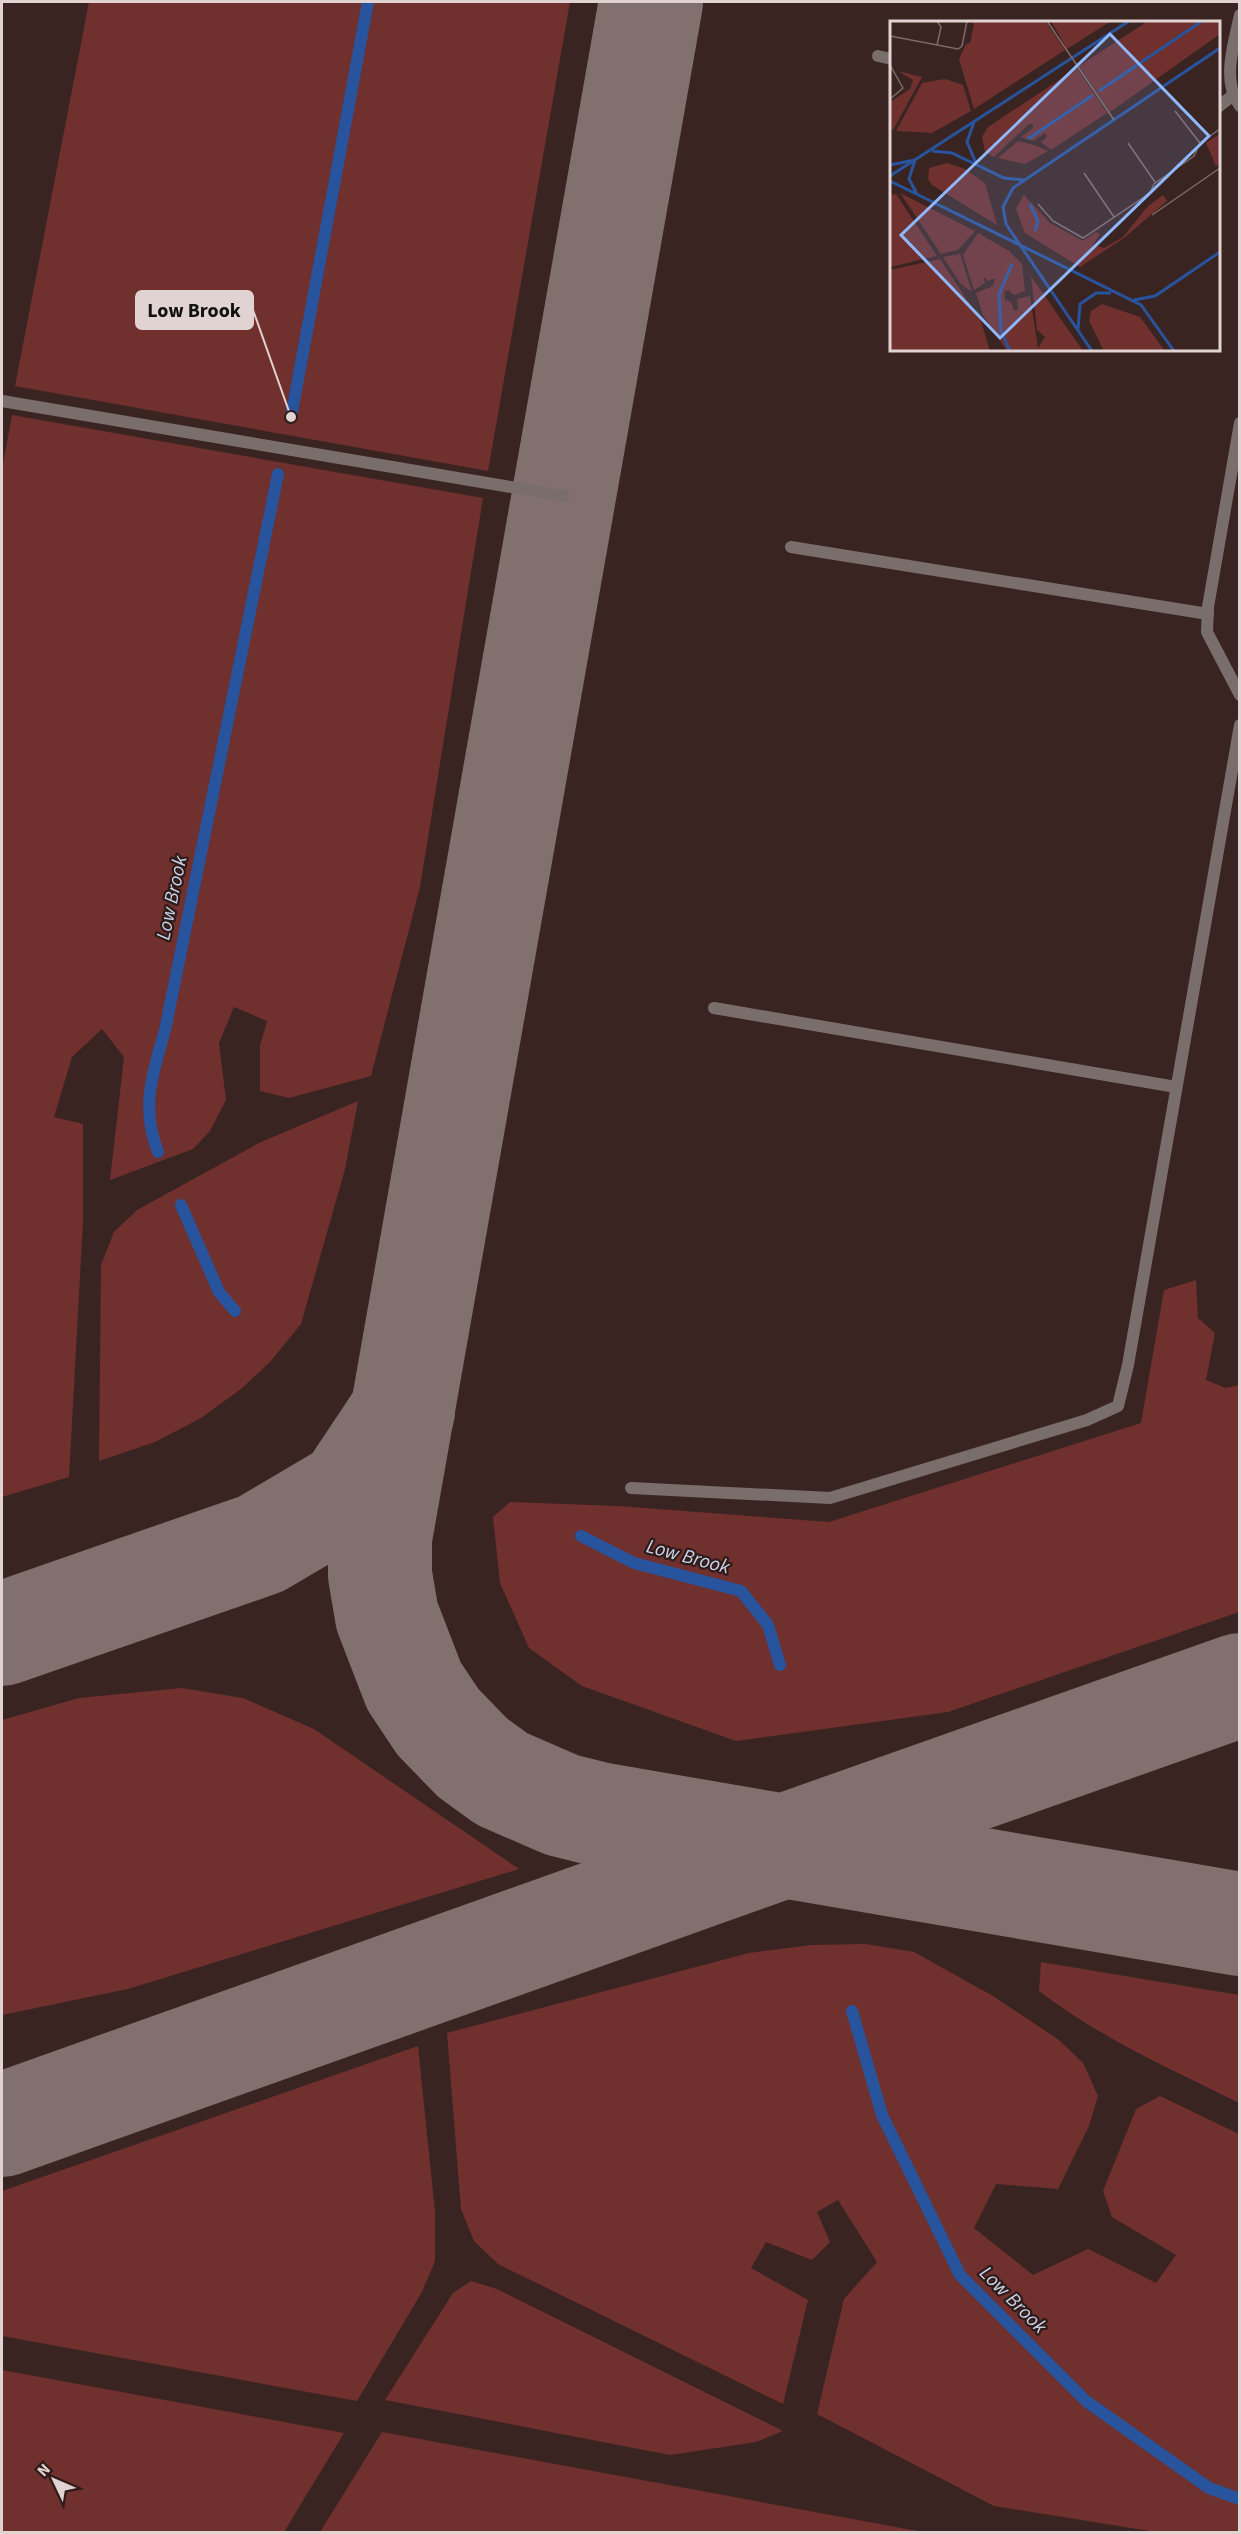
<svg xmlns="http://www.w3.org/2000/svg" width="1241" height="2534" font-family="'Source Sans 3',sans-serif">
<rect width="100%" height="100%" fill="#3a2422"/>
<!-- green -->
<g fill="#6f302e">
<path d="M89 2H570L488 471 15 386Z"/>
<path d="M12 415 483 498 420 887 371 1076 289 1098 260 1091V1046L267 1021 234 1007 219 1043 226 1100 210 1131 193 1149 110 1180 124 1057 102 1029 72 1057 54 1117 83 1124V1221L69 1477 2 1497V469Z"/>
<path d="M358 1101 345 1169 301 1324 270 1362 241 1389 201 1418 155 1442 99 1461 101 1265 114 1232 137 1210 261 1142Z"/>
<path d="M1196 1280 1198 1318 1215 1333 1206 1380 1226 1388 1239 1385V1612L948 1712 736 1741 582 1686 529 1648 500 1583 493 1517 510 1502 618 1506 829 1522 1141 1423 1164 1290Z"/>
<path d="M182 1688 243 1698 314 1729 519 1869 128 1989 2 2015V1720L79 1698Z"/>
<path d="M866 1944 914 1952 993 1996 1059 2040 1083 2063 1098 2096 1089 2126 1058 2189 996 2184 974 2228 1033 2275 1088 2249 1156 2283 1176 2255 1112 2217 1103 2191 1136 2109 1160 2096 1239 2134V2532H1156L994 2506 817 2414 844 2299 877 2262 838 2200 817 2212 830 2242 812 2260 766 2242 751 2268 808 2300 783 2404 498 2264 474 2241 461 2209 447 2033 749 1953 812 1945Z"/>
<path d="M1041 1962 1239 1995V2103C1171 2069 1100 2038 1039 1991Z"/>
<path d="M418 2046 435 2212V2261L422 2292 357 2401 2 2336V2191Z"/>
<path d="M471 2281 497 2289 783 2431 756 2442 670 2455 385 2400 453 2293Z"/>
<path d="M2 2370 344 2433 284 2532H2Z"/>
<path d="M382 2432 923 2532H320Z"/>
</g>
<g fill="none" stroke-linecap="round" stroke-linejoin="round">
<!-- stream -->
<g stroke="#28539d" stroke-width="12">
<path d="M291 417 368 2"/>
<path d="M158 1152C140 1107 153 1073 165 1030L278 474"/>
<path d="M181 1205 219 1292 235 1311"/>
<path d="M581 1536 634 1563 741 1591 768 1625 780 1665"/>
<path d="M852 2011 882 2115 960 2275 1086 2401 1209 2488 1240 2499"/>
</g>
<!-- taxiway -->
<g stroke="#82706e" stroke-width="104">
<path d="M651 2 380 1538V1575L387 1616 414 1686 438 1722 473 1758 502 1779 562 1805 598 1814 784 1846 1240 1685"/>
<path d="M2 1634 261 1544 349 1492 403 1411"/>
<path d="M2 2125 784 1846 1240 1924"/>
</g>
<!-- service -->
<g stroke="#796e6c" stroke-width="12">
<path d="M1240 15C1234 43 1221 82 1240 106"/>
<path d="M878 56 892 59"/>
<path d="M1218 107 1232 96"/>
<path d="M2 401 564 496"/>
<path d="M1240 423 1208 607 1207 632 1240 695"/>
<path d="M791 547 1208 614"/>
<path d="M714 1008 1176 1087"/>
<path d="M631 1488 830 1498 1087 1420 1118 1406 1128 1365 1240 725"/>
</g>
</g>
<g text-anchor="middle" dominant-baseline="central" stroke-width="4.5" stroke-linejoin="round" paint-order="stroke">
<!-- water labels -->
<g font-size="20" font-style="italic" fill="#c9d5ea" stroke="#2f1b19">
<text transform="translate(172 898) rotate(-78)">Low Brook</text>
<text transform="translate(688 1557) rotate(15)">Low Brook</text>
<text transform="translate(1013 2300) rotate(45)">Low Brook</text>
</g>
</g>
<!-- overview -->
<g transform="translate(890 21)">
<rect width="330" height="330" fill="#3a2422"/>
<path d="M80 0H155L175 29 84 88 69 38 76 23 80 22 84 3ZM161 0H221L177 28ZM258 0H330V13L220 91 189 45ZM187 47 217 92 161 129 151 121 157 116 155 112 143 120 131 116 143 107V103H139L104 136 95 131 92 116 98 106ZM8 50 32 56 3 109 0 108V81L20 68 23 59ZM55 58 73 64 81 90 42 112 6 110 32 62ZM330 113V142L326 145 316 122ZM128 120 147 125 158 130 135 143 108 137ZM57 142 75 148 95 162 107 204 42 164 38 158 39 147ZM10 172 85 210 68 229 51 233ZM6 173 47 235 0 246V174ZM134 174 160 202 193 220 206 211 210 213 203 224 214 227 233 216 258 185 273 174 277 180 234 217 190 246 135 212 126 188ZM88 212 119 230 132 243 135 270 124 274 119 269 114 270 115 279 121 281 124 290 128 289 127 278 140 275 148 327 155 316 147 309 141 255 193 330H117L93 294 86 272 103 265 105 257 98 260 93 255 95 262 84 269 73 234ZM70 233 71 236 82 271 71 263 53 236ZM50 238 91 300 100 330H0V249ZM212 283 250 296 275 330H214L199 300 201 290Z" fill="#6f302e"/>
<path fill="none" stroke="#28539d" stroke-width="3" d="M209 70 312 0M84 101 77 121 86 142M138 118 203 74M42 130 62 132 114 157 134 159M0 144 25 139 19 158 27 173M0 155 239 0M0 160 130 224 202 330M140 183 148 200 145 210M244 279 265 275 330 231M188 308 190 283 206 272H221M120 330 111 310 109 273 122 243M284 330 251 284 130 224 116 203 113 186 123 167 330 27"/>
<path fill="none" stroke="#7d6a68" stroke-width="1.5" d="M157 0 224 99M0 15 68 28 72 25 77 0M47 24 51 6 47 0M0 44 13 67 0 78M285 90 310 122M238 122 265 161M194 152 224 196M148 183 163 200 193 217 260 172 264 163 304 135 310 122 330 108M262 194 330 147"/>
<path fill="#8fb8fd" fill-opacity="0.15" stroke="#8fb8fd" stroke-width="3" d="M220 13 319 115 110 317 11 214Z"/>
<rect width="330" height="330" fill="none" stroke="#e1d3d1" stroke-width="3"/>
</g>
<!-- callouts -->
<path fill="none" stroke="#e1d3d1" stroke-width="2" d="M291 417L253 310"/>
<circle fill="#e1d3d1" stroke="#2f1b19" stroke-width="2" cx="291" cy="417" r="6"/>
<rect fill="#e1d3d1" stroke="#e1d3d1" stroke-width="2" x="136" y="291" width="117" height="38" rx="6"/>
<g font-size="20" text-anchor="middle" font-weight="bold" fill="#111">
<text x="194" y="317">Low Brook</text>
</g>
<!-- border -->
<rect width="1241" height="2534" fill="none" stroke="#e1d3d1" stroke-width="6"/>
<!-- north arrow -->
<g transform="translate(54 2480) rotate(314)" stroke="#2f1b19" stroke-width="4.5" paint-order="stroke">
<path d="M0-4.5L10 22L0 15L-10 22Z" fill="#e1d3d1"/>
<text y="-9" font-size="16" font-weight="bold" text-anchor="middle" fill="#e1d3d1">N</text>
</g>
</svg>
